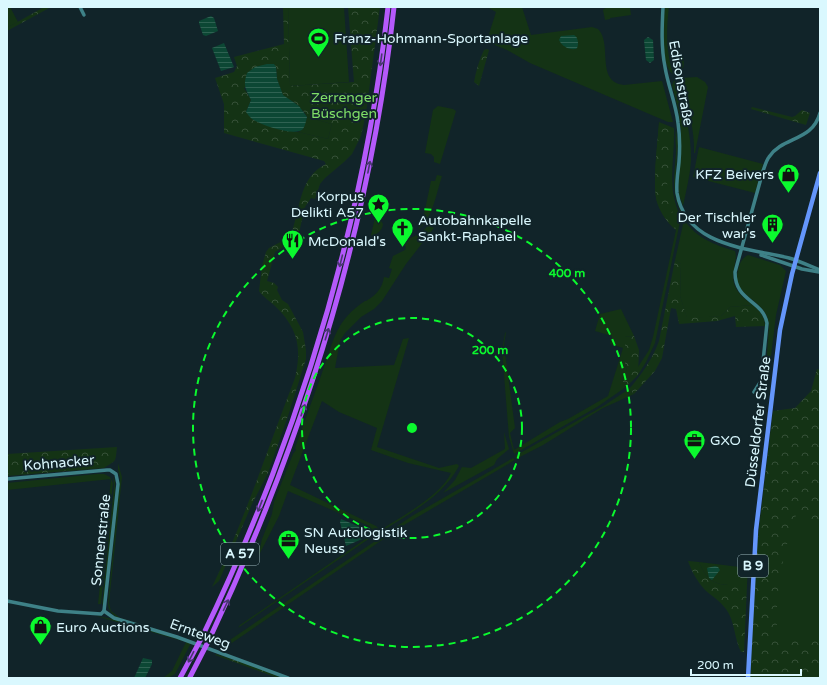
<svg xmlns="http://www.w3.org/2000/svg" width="827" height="685" font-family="'Varela Round',sans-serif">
<defs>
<pattern id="forest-crowns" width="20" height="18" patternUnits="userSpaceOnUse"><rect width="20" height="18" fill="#143315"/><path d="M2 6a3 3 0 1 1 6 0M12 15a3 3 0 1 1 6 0" fill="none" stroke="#365138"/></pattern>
<pattern id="water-rules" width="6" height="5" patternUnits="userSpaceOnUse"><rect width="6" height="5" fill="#0c4734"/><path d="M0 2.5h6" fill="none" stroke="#2f6252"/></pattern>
</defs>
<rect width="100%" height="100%" fill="#112429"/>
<!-- green -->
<g fill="#143315">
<path d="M7 7H10L18 22 7 28Z"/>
<path d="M288 7H344L349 82 290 86Z"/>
<path d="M487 7H522L531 35 592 27 598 29C613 44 595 82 624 85L662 81 673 122H668L530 63 507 50 490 43 488 37 496 12Z"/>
<path d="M607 7H630L631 15 610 18V19L605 20 603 10Z"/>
<path d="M665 7H669C666 29 666 52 673 74 660 66 663 21 665 7Z"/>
<path d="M670 40 672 44 674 45 676 56 683 55C684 63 686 71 676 73L675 70Z"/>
<path d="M697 77 705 82 708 87 695 153H694C695 130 688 108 680 86L682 83 681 78Z"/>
<path d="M675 79C683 106 692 133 691 161 690 176 686 191 683 206L679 195 678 183 681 148V132L679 113 672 85Z"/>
<path d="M438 106 453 109 456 111 440 164 434 162V157L431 154 425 153 433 110Z"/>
<path d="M307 117 332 124 328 139 298 132 303 129Z"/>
<path d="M659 122 674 128C675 159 666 188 681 217L655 343 646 362 638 375V367L649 350 653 337 676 230C667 222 661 214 657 202 652 185 658 141 659 122Z"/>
<path d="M676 130 678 143 675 190 682 214C670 191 675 175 676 151 676 145 675 135 676 130Z"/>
<path d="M699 147 763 164 755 193 693 177Z"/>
<path d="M437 175 442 176C436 194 433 218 418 230L423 219 431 181H435Z"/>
<path d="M376 213 383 224C382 231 378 233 372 236L371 235Z"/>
<path d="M684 220C698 239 713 244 735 251 737 258 735 262 734 269 730 287 740 296 753 305L730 307 721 316 687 319 680 296 681 264 675 260Z"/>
<path d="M428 225 434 228 406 264 382 301 374 309 361 317 345 333 340 341 335 368 394 365 403 339 409 338 377 447 439 468 457 464 459 466C443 496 412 512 384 530V528C404 515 441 495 451 473L408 463 371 450 377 428 339 412 322 401 290 485 376 526 379 529V532L238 628 240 625 374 533 372 529 369 526 288 491 279 516 258 557 262 539 272 514 274 502 293 454 296 450 295 448C304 422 314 396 323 370 334 339 336 320 365 301H366C376 295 382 289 384 277L389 278 392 269 389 268 393 256 405 250 406 247 403 244 400 245 398 241C410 238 421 236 428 225Z"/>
<path d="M748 255 780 265 786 271 776 315 768 381H765L769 326C768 298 730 298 738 270 740 263 741 259 748 255Z"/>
<path d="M621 309 634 336 625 337V364L627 370 621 377 626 387 597 407 514 454 509 437 502 350 505 333 506 332 504 345 515 428 510 433 514 450 560 422 568 419 608 396 623 348 610 344 612 336 595 331 600 314Z"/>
<path d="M629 389 634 394 603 408 543 445 516 459 515 456 605 405Z"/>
<path d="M820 406V678H753L758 552 773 413 778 411Z"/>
<path d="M504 432 509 449 497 459 494 465 443 493 455 480 462 467 471 468 505 449Z"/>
<path d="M513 458 515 460 404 525 223 649 221 646 412 516Z"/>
<path d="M118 463 122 477 109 603 111 611 120 618 187 639 119 619C112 614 108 611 108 602L120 478 118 469Z"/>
<path d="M97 474H104L110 477 113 483 101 604H98L111 479 7 490V483Z"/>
<path d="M113 476 115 482V493L104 603 102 605 114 487Z"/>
<path d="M699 562 748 568 747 585C722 585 709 588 699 562Z"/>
<path d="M96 616C128 620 160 633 191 643L175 674 168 678H163L172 671 186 642Z"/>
</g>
<!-- forest -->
<g fill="url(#forest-crowns)" fill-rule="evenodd">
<path d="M44 7H51L7 31V28Z"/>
<path d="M283 7H288L290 86 354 82 348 7H380L366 113 361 136 352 154 344 162 325 178 320 184 315 199 311 198 305 207 298 237 296 240 275 252 267 281 274 283 278 287 277 290 282 300 288 304 303 332 306 350V359L289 413 268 473 252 504 219 581 212 587C245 520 268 447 295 378 302 348 298 328 275 306 270 301 263 297 259 291L262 266 266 252 269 248 290 237C300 213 298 177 326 164L324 161 224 133V104L215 78 234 72 237 66 234 57 284 44ZM276 67 277 79 283 96 295 103 305 113 307 117 332 124 328 139 298 132 283 130 246 112 251 100 244 88Z"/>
<path d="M487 49 489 50 479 86 474 82C476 71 479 60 484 50Z"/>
<path d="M752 107 792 117 795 116 802 110 810 113 806 125 751 109Z"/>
<path d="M659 122 661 125 669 129 670 152 667 186 676 230C667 222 661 214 657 202 652 185 658 141 659 122Z"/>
<path d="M675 260 681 264 680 296 687 318 721 316 730 307 753 305C760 311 765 317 765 326L736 327 735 316 717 321 679 324 676 309 671 308 662 358 655 371 634 394 629 389C642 374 652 360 659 341Z"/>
<path d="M634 336 639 350 638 375 626 387 620 376 627 370 625 364V337Z"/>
<path d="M817 369 820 370V530L796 515C793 526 789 537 786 548 780 572 774 612 778 636L798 640 812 641 820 634V678H750L756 554 773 411 795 408 811 391Z"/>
<path d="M117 447C115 464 117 459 104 468L7 476V454Z"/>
<path d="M688 561 699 562C709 588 722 585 747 585L744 652H741C734 638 735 621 726 609 720 601 712 596 705 590 697 581 692 572 688 561Z"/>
<path d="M216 654 253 666 282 678H278L215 655Z"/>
</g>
<!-- water -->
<g fill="url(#water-rules)">
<path d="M211 16 214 18 218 31 206 36 203 35 199 23V21Z"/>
<path d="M574 35C578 37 579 44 577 48L576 49C568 50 562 46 559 40L561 36Z"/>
<path d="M648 37 653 40 654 60 650 63 646 60 644 40Z"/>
<path d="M224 43 234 67 221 71 212 48Z"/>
<path d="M267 64H274L276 67 277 79 283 95 299 106 307 117C306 121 305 126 303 129 295 137 261 125 252 119 250 117 248 115 246 112L251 100C245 88 243 86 247 73L255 67Z"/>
<path d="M341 519 367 530 369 533 362 539 346 546 340 522Z"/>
<path d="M715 566 718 567 720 570 712 580 709 578 707 568Z"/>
<path d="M143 658 152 660V664L145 678H134Z"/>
</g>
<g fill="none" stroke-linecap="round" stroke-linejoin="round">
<!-- minor -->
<g stroke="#3e8187" stroke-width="3.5">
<path d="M80 7 84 15"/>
<path d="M663 7C662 27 661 47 665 67 668 86 676 104 678 123 680 136 680 149 679 162 678 173 676 182 677 193 686 246 747 248 789 258 799 261 810 266 820 270"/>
<path d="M761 255 802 269 819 272"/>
<path d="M754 392 761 381 767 323C762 299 735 302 735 272L763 171C765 166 766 161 769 157 783 136 812 142 820 113"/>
<path d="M7 479 107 470H110L116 474 118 484 104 611"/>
<path d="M7 601 58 611 101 614 104 611"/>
<path d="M104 611 114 618 177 637 288 678"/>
</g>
<!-- major -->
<path stroke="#6496fb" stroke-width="4.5" d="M748 678 756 530 780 330 792 274 820 173"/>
<!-- highway -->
<g stroke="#b559fb" stroke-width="5">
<path d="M202 637C228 584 251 530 272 476 330 325 370 167 388 7"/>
<path d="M209 640C303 440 370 228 394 7"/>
</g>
<!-- highway-bridge -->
<g stroke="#b559fb" stroke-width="5">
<path d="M190 677 209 640"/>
<path d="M180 678 202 637"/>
</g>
</g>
<!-- one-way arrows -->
<defs><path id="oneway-shaft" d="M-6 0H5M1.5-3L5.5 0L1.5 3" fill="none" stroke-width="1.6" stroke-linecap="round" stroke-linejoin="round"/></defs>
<g stroke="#4a3772">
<use href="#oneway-shaft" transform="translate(381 60) rotate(98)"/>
<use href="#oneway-shaft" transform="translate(369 167) rotate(-79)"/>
<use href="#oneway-shaft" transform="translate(341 261) rotate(104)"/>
<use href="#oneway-shaft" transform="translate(327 334) rotate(-73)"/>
<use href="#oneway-shaft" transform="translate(303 410) rotate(-71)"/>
<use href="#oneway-shaft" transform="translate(260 506) rotate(111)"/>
<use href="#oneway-shaft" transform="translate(226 605) rotate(-65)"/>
<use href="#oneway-shaft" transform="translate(191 657) rotate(117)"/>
</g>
<!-- distance rings -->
<g fill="none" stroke="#0bf92e" stroke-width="2" stroke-dasharray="7 5">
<circle cx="412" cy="428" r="110"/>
<circle cx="412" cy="428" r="219"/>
</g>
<!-- icons -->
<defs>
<symbol id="stadium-pin" viewBox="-11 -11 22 30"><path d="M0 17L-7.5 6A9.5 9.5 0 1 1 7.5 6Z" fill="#0bf92e" stroke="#112429"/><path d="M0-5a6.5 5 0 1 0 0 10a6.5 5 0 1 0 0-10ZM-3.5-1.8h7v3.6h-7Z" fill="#111"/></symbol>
<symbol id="shop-pin" viewBox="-11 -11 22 30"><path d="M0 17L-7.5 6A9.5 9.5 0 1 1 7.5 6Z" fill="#0bf92e" stroke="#112429"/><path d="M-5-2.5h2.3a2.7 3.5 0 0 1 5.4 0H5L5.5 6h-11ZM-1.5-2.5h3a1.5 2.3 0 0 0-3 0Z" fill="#111"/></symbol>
<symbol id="sight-pin" viewBox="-11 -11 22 30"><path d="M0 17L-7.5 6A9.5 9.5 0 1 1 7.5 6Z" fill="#0bf92e" stroke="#112429"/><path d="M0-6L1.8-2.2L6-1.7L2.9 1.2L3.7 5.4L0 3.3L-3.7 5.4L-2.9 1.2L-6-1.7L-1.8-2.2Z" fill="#111"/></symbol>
<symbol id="building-pin" viewBox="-11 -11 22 30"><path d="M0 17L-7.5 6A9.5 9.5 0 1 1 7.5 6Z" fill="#0bf92e" stroke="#112429"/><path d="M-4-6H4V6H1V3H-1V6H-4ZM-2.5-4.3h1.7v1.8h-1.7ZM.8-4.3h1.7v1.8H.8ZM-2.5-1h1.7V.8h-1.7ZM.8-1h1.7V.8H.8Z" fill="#111"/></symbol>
<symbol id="church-pin" viewBox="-11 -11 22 30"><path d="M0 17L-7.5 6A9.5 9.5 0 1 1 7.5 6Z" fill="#0bf92e" stroke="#112429"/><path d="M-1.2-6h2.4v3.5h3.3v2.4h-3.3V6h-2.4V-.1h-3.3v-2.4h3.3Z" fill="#111"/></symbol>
<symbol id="restaurant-pin" viewBox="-11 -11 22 30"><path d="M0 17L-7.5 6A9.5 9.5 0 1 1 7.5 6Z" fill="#0bf92e" stroke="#112429"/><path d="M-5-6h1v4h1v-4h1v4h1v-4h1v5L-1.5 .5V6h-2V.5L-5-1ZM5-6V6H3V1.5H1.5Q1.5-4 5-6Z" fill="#111"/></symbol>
<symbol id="office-pin" viewBox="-11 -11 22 30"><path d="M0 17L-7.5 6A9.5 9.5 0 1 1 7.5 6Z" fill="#0bf92e" stroke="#112429"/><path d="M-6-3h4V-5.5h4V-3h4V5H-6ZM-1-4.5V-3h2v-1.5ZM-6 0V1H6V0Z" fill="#111"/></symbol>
</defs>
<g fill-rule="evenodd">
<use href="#stadium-pin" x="306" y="26" width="25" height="34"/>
<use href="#shop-pin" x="776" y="162" width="25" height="34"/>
<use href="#sight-pin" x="366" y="192" width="25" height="34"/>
<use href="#building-pin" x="760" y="212" width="25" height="34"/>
<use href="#church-pin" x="390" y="216" width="25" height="34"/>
<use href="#restaurant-pin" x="280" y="228" width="25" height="34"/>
<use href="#office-pin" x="682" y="428" width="25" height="34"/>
<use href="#office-pin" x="276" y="528" width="25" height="34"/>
<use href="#shop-pin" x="28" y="614" width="25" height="34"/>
</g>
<g text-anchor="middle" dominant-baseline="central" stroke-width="4" stroke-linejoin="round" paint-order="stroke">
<!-- shield labels -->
<g fill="#112429" stroke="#9eb8be" stroke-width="1">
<rect x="221" y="543" width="38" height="22" rx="3"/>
<rect x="738" y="555" width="30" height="22" rx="3"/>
</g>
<g font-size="13" font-weight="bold" fill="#daf8fe">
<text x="240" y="554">A 57</text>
<text x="753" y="566">B 9</text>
</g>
<!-- poi labels -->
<g font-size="14" fill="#daf8fe" stroke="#112429" text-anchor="start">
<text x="334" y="38">Franz-Hohmann-Sportanlage</text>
<text x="774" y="174" text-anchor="end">KFZ Beivers</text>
<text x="364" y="196" text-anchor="end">Korpus<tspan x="364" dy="16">Delikti A57</tspan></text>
<text x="756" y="217" text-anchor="end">Der Tischler<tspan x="756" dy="16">war's</tspan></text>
<text x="418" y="220">Autobahnkapelle<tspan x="418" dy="16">Sankt-Raphael</tspan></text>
<text x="308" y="241">McDonald's</text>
<text x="710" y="440">GXO</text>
<text x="304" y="532">SN Autologistik<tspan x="304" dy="16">Neuss</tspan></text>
<text x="56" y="627">Euro Auctions</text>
</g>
<!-- street labels -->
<g font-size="14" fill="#daf8fe" stroke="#112429">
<text transform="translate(681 83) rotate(80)">Edisonstraße</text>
<text transform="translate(758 422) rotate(-83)">Düsseldorfer Straße</text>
<text transform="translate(59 463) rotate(-5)">Kohnacker</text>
<text transform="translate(101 540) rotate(-84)">Sonnenstraße</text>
<text transform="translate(200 634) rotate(20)">Ernteweg</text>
</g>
<!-- park labels -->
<g font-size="14" fill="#7fde67" stroke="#112429">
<text x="344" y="97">Zerrenger<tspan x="344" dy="16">Büschgen</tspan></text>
</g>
</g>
<circle cx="412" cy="428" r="6" fill="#0bf92e" stroke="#112429" stroke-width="2"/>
<g font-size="12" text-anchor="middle" font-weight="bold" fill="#0bf92e" stroke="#112429" stroke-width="4" stroke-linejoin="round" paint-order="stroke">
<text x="567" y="277">400 m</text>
<text x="490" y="354">200 m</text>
</g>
<!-- border -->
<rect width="827" height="685" fill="none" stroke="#daf8fe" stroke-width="16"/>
<!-- scale -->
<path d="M691 669v6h110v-6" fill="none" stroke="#daf8fe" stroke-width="2"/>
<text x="697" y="669" font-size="12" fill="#daf8fe" stroke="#112429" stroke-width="3" paint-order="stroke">200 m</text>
</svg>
